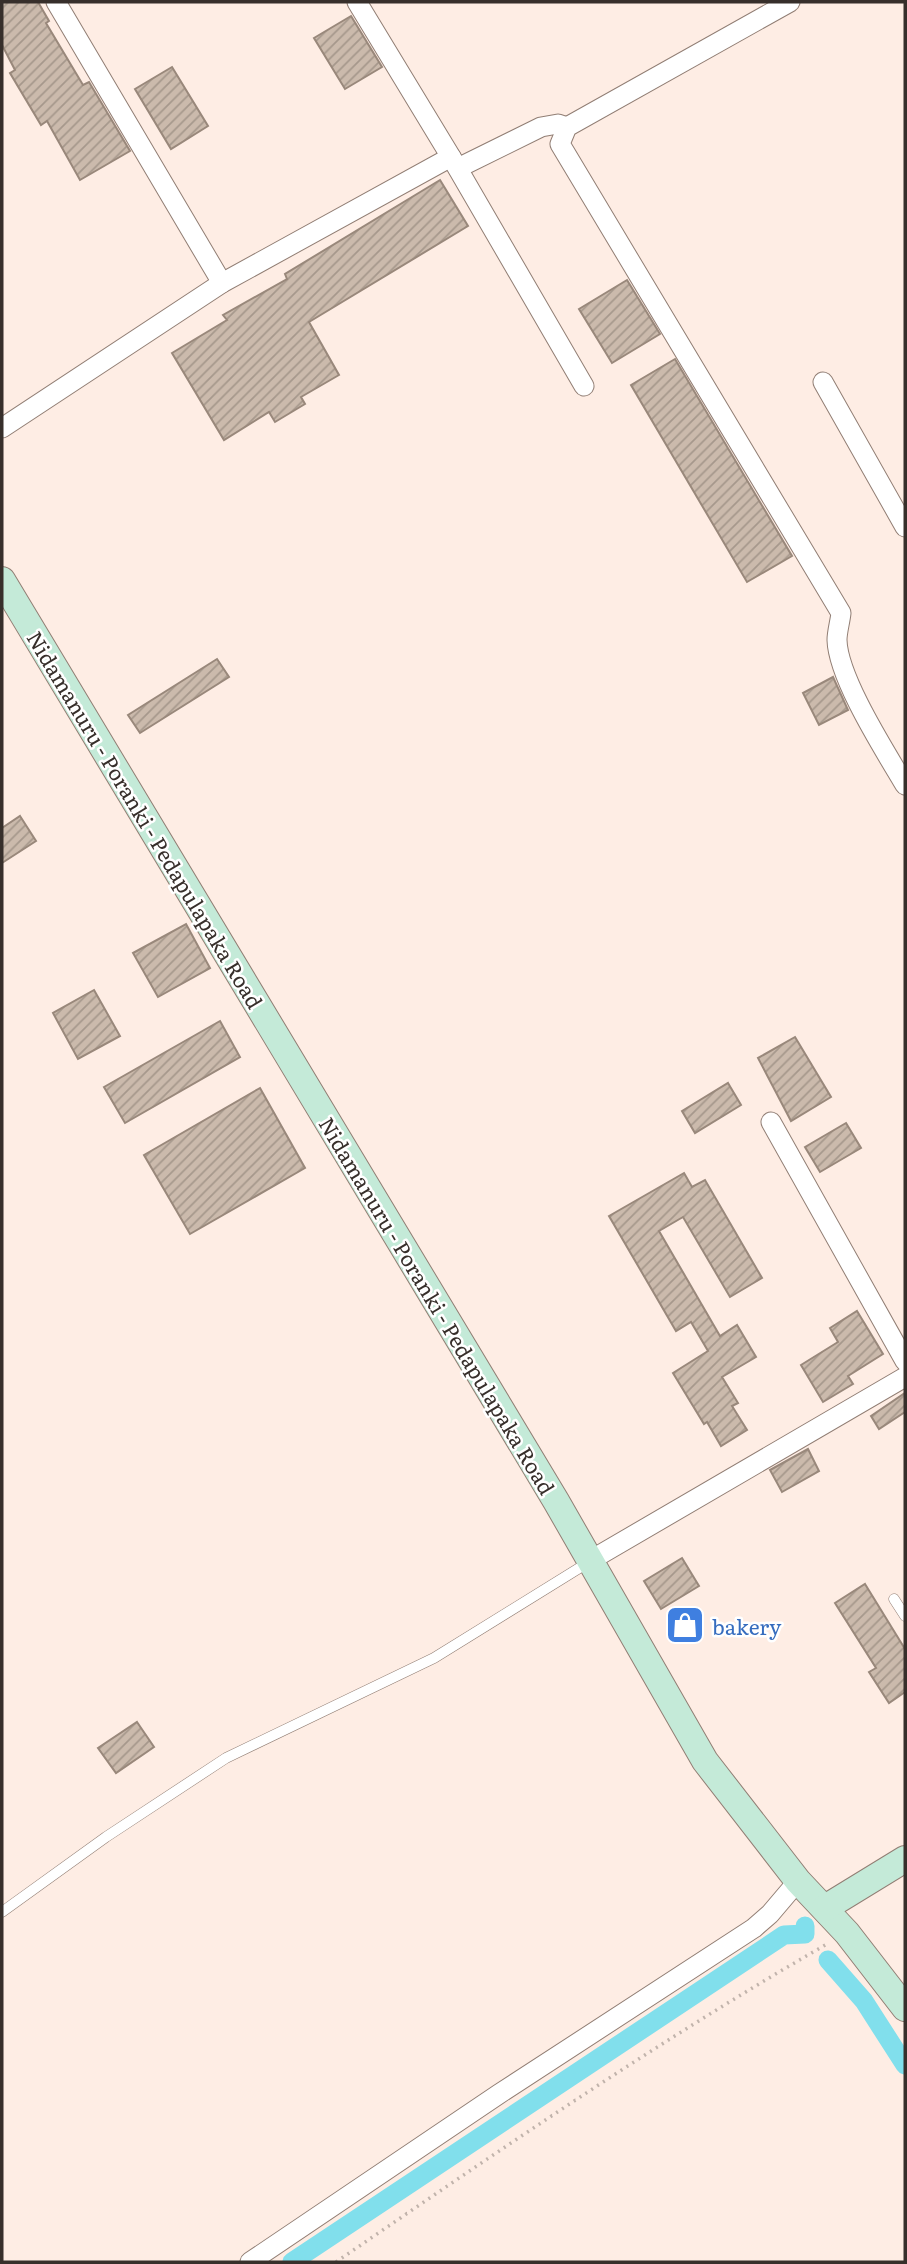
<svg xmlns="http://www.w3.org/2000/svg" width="907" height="2264" font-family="Literata,serif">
<defs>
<pattern id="building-hatch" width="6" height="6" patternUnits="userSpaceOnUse" patternTransform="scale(1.75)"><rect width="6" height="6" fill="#cbbaac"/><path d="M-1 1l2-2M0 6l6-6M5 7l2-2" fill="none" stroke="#a6988c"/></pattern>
</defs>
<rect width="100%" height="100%" fill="#feede4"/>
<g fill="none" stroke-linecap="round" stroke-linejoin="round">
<!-- canal -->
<g stroke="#81dfec" stroke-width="19">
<path d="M828 1960 864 2001 905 2065"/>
<path d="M292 2262 784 1935 805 1934V1926"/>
</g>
</g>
<!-- building -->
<g fill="url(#building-hatch)" stroke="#99887b" stroke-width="2">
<path d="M2 2H38L49 21 46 23 83 85 89 82 130 151 80 180 47 121 41 125 10 73 15 70 2 45Z"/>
<path d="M351 16 382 67 345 89 314 38Z"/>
<path d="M172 67 208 126 171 149 135 89Z"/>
<path d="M440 180 468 226 309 322 339 375 301 397 305 404 275 422 269 412 224 440 172 353 227 320 223 315 287 279 285 274Z"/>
<path d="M627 280 660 334 612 363 579 309Z"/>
<path d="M675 359 792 556 747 582 631 385Z"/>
<path d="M217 659 229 677 140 733 128 715Z"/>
<path d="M833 677 848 710 819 725 803 693Z"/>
<path d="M20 816 36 841 2 863V828Z"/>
<path d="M186 924 210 968 158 997 133 953Z"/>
<path d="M94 990 120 1036 78 1059 53 1013Z"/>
<path d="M220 1021 240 1057 125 1123 104 1087Z"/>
<path d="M795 1037 831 1097 791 1121 758 1058Z"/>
<path d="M728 1083 741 1105 695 1133 682 1111Z"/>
<path d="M260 1088 305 1168 190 1234 144 1155Z"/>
<path d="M846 1123 861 1148 820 1172 805 1147Z"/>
<path d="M684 1173 692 1187 705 1180 762 1278 730 1297 683 1217 659 1231 720 1336 737 1325 756 1357 722 1377 738 1403 732 1406 747 1430 721 1446 707 1422 704 1424 673 1373 708 1351 691 1322 676 1331 609 1216Z"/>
<path d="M857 1311 883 1354 848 1376 853 1384 823 1402 801 1365 838 1342 830 1328Z"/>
<path d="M905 1393V1412L879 1429 871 1416Z"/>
<path d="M808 1449 819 1471 782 1492 770 1470Z"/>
<path d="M682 1558 699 1586 661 1609 644 1581Z"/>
<path d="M865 1584 905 1649V1692L889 1703 869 1672 876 1668 835 1603Z"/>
<path d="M137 1722 154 1747 116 1773 98 1748Z"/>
</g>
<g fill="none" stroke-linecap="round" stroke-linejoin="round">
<defs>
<g id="lane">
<path d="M894 1599 905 1616"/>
<path d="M2 1912 106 1837 226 1758 434 1658 589 1562"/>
</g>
<g id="street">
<path d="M56 2 222 283"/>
<path d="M357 2 451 157 584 386"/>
<path d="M790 2 567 127 560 144 841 613C840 622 837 632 837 640 838 678 885 751 905 785"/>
<path d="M458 168 541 127 558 124 567 127"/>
<path d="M823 382 905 527"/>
<path d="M2 428 222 283 451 157"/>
<path d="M771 1122 905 1361"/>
<path d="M591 1560 905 1377"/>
<path d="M250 2262 499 2094 754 1928 770 1914 798 1881"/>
</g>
<g id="secondary">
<path d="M2 580 556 1501 705 1761 798 1881 847 1933 905 2008"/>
<path d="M825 1908 905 1859"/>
</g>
</defs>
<!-- lane casing -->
<use href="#lane" stroke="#917e74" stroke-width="11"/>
<!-- street casing -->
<use href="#street" stroke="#917e74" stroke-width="21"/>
<!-- secondary casing -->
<use href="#secondary" stroke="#917e74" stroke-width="28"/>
<!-- path -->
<path stroke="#c1b3ab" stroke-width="3.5" stroke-dasharray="2 5" stroke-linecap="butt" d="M336 2262C497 2152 658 2041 827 1944"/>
<!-- lane -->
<use href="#lane" stroke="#fff" stroke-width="10"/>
<!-- street -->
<use href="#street" stroke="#fff" stroke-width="19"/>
<!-- secondary -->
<use href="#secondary" stroke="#c4ead8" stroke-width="26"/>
</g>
<!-- icons -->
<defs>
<symbol id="shop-square" viewBox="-11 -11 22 22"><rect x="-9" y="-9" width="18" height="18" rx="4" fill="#3f7fe0" stroke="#fff"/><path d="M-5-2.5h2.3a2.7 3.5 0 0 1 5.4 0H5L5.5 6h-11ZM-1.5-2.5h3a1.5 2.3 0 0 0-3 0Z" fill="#fff"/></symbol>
</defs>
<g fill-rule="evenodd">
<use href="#shop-square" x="663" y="1603" width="44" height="44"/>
</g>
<g text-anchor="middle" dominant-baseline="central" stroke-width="5" stroke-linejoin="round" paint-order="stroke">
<!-- street labels -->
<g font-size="21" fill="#372f2b" stroke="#fff">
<text transform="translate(146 819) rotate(59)">Nidamanuru - Poranki - Pedapulapaka Road</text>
<text transform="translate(438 1305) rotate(59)">Nidamanuru - Poranki - Pedapulapaka Road</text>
</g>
<!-- shop labels -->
<g font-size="21" fill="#366cbe" stroke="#fff" text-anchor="start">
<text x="712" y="1625">bakery</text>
</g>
</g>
<!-- border -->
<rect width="907" height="2264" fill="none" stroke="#372f2b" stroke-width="7"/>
</svg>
